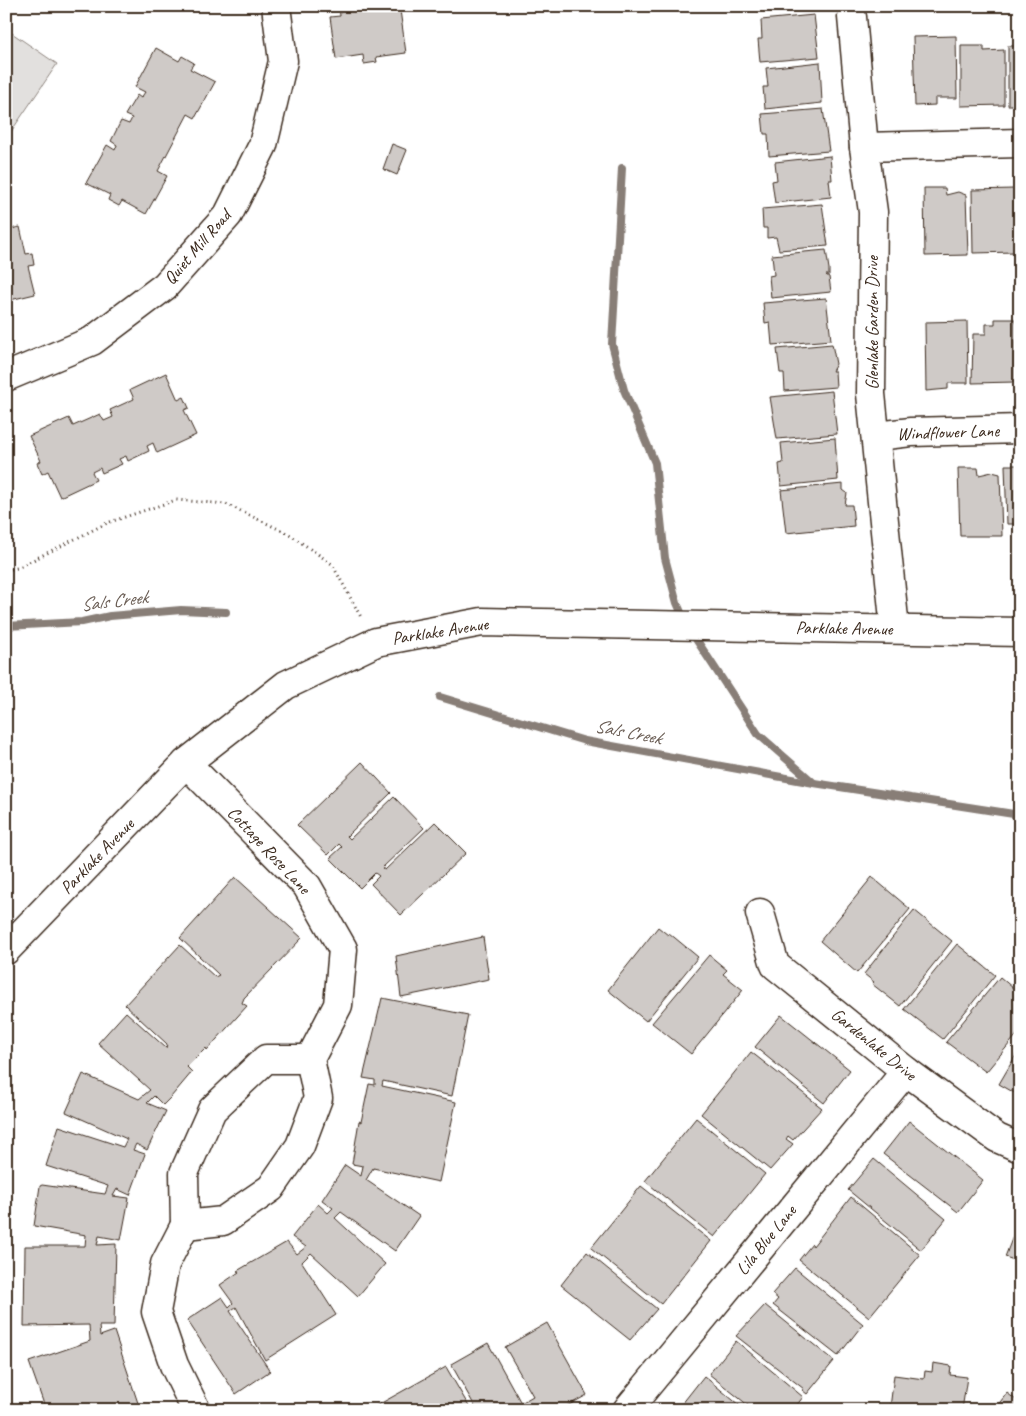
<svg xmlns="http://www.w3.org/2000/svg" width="1026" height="1416" font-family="Caveat,sans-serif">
<rect width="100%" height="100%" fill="#fff"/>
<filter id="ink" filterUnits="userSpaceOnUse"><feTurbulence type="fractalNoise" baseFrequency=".02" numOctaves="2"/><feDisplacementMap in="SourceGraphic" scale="10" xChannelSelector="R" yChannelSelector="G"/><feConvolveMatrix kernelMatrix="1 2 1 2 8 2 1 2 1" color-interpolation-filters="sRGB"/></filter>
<g filter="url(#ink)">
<!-- green -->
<path fill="#e2e0de" stroke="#8e857e" d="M6 29 57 64 6 139Z"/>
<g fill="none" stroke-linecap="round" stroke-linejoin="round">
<!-- stream -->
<g stroke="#887e77" stroke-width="8">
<path d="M622 168 612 344 624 390 655 463 665 558 677 603 685 621"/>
<path d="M6 626 82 622 110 616 181 610 226 612"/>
<path d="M692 633 758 734 814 783"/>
<path d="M440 697 585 741 814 783 1020 815"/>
</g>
</g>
<!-- building -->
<g fill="#cfcac7" stroke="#3b2a1e">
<path d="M339 6H389L390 12 400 10 406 53 376 57 377 62 364 64 363 55 336 59 330 17 340 16Z"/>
<path d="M814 15 819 57 760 62 758 39H762L761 20Z"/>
<path d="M956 36 957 98H935V105L915 106 913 37Z"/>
<path d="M961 46H984V51L1004 50V105L961 106Z"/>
<rect x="1008" y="46" width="12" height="59"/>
<path d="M156 48 179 61 182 56 194 63 190 69 215 82 195 118 188 114 158 171 167 176 146 214 122 201 119 206 108 200 110 195 86 183 107 145 115 150 117 145 111 141 121 121 129 124 132 118 125 115 137 95 141 98 145 92 135 87Z"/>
<path d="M820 62 822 103 765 109 763 87H768L766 68Z"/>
<path d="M823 109 829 151 769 156 768 134H764L762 114Z"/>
<path d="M392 144 407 150 397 175 383 169Z"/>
<path d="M830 156 832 180H829L831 197 775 203 772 181 777 180 775 162Z"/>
<path d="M924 188H945L946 195 958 192 966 195 968 255 925 256Z"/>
<path d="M1014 189 1015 252 973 253 972 190Z"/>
<path d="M1018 191H1020V246Z"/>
<path d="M822 204 828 246 779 250 776 237 767 238V228H763L762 209Z"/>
<path d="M20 227 26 254 32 253 34 265 28 266 35 294 6 301V230Z"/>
<path d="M826 250 829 269V275H826L829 277 831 292 771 298 769 276 774 275 772 255Z"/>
<path d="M826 298 831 340 772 345 770 322 765 323 763 303Z"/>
<path d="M995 319H1015V382L972 383 973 334H986V324H995Z"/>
<path d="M967 321 968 383H948V389L926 391 925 322Z"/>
<path d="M1018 323H1020V381H1019Z"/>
<path d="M832 344 836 364 832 371H835L836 387 785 391 784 373H780L777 349Z"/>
<path d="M166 373 178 400 184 397 189 408 184 410 196 435 157 453 153 443 147 446 149 451 128 461 126 456 119 459 122 464 102 473 100 468 92 472 96 480 60 497 48 471 42 474 37 463 41 461 29 436 69 418 73 426 100 414 104 421 113 417 110 410 134 399 130 390Z"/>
<path d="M832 391 837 434 777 439 770 397Z"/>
<path d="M835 438 838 480 781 486 779 464 783 463 781 443Z"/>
<path d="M1005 465H1020V524H1007Z"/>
<path d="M958 468H978L979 475 992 472 1000 474 1002 536H960Z"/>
<path d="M843 484V490L847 493 845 505H852L854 526 786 533 781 490Z"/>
<path d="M362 762 391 793 347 836 350 839 394 797 424 828 382 868 385 870 435 822 466 853 401 915 371 884 379 876 375 873 360 888 330 858 342 847 339 844 328 855 297 825Z"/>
<path d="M235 877 302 938 244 998 242 1003 247 1006 207 1050 206 1048 187 1067 192 1072 171 1097 163 1105 154 1096 147 1103 166 1111 147 1150 136 1144 133 1150 145 1154 130 1195 117 1189 113 1196 129 1198 121 1240 99 1236 97 1245 116 1244 114 1326H99L100 1336 114 1331 140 1409 46 1410 29 1362 90 1341 89 1325 24 1326 25 1246H85L86 1235 34 1226 40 1186 42 1185 105 1194 108 1186 46 1166 59 1126 123 1147 127 1139 66 1112 83 1074 139 1099 150 1090 98 1043 126 1012 166 1048 167 1044 125 1005 180 945 215 977 219 975 180 938Z"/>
<path d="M872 877 910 909 857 973 820 941Z"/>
<path d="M914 910 952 941 900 1006 872 984 874 982 864 974Z"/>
<path d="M658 927 668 935 669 933 698 957 646 1021 608 990Z"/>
<path d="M483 937 489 979 401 997 396 956Z"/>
<path d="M957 944 995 975 943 1039 904 1009Z"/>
<path d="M709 955 727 970 723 974 743 990 691 1054 652 1023Z"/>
<path d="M1000 977 1020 994V1031L986 1072 946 1042Z"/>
<path d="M382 998 468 1015 452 1096 383 1081 382 1086 456 1102 439 1182 373 1168 366 1180 419 1216 395 1251 341 1212 335 1218 385 1264 358 1296 311 1253 302 1262 336 1315 265 1360 236 1307 230 1311 270 1371 236 1394 187 1320 222 1297 229 1307 233 1303 220 1285 239 1272 237 1271 287 1242 297 1254 306 1247 292 1237 318 1204 328 1213 333 1208 322 1200 345 1165 361 1176 363 1166 352 1164 359 1121 361 1122 369 1084 375 1085V1080L363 1078Z"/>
<path d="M781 1015 850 1070 824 1103 755 1047Z"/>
<path d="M1020 1048V1096L999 1084Z"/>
<path d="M751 1052 822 1108 793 1140 788 1136 786 1139 793 1144 770 1170 701 1114Z"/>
<path d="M696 1118 765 1174 714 1237 645 1181Z"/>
<path d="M909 1121 983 1180 958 1212 883 1154Z"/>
<path d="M874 1159 946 1219 921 1250 848 1190Z"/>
<path d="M641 1186 711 1241 661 1304 591 1248Z"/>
<path d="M851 1197 920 1255 869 1317 799 1260 812 1244 813 1246Z"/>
<path d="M1020 1218V1262L1005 1257Z"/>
<path d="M587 1252 657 1309 630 1340 561 1285Z"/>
<path d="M795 1268 863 1324 838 1356 773 1305 778 1299 772 1294Z"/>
<path d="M765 1305 834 1361 807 1394 802 1390 804 1389 736 1336Z"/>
<path d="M547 1323 587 1395 560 1410H540L538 1407 534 1410H477L451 1364 488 1343 521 1403 533 1396 505 1347Z"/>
<path d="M736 1341 803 1397 793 1410H754L709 1374Z"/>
<path d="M933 1363 951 1366 950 1375 967 1377 962 1410 890 1408 894 1375 924 1379 925 1371 932 1372Z"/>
<path d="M446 1367 471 1410H377L376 1406Z"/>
<path d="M704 1376 745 1410 678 1409Z"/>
<path d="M1007 1393 1020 1403V1410H994Z"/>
</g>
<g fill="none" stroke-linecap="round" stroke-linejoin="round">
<defs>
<g id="street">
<path d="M852 17 864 147 873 212 871 394 895 629"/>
<path d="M864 147 1020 143"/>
<path d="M6 377 92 341 165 286 228 215 263 145 283 61 276 6"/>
<path d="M877 436 911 432 1020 429"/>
<path d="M186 763 307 886 343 949 338 1005 310 1059 318 1098 300 1146 271 1188 223 1221 185 1225 184 1173 212 1110 266 1059H310"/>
<path d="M760 913 775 965 906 1071 997 1138 1020 1148"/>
<path d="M6 950 186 763 286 685 376 642 482 622 1020 632"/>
<path d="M185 1225 165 1264 156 1312 174 1365 196 1410"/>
<path d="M627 1410 906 1071"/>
</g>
</defs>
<!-- street casing -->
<use href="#street" stroke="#3b2a1e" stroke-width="31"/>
<!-- path -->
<path stroke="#3b2a1e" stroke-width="3" stroke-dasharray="1 4" stroke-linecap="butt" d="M6 570 17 568 107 523 176 500 226 504 289 534 332 564 362 619"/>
<!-- street -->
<use href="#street" stroke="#fff" stroke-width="28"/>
</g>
</g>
<g text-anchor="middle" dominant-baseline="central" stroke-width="4" stroke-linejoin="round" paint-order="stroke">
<!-- street labels -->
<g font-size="18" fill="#3b2a1e" stroke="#fff">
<text transform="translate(197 247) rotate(-49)">Quiet Mill Road</text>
<text transform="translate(872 323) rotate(-90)">Glenlake Garden Drive</text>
<text transform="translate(948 432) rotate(-2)">Windflower Lane</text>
<text transform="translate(844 628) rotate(1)">Parklake Avenue</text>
<text transform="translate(440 631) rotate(-9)">Parklake Avenue</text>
<text transform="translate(269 850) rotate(47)">Cottage Rose Lane</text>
<text transform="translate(97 856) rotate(-46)">Parklake Avenue</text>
<text transform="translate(874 1044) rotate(39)">Gardenlake Drive</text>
<text transform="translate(766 1240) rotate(-51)">Lila Blue Lane</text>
</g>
<!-- water labels -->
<g font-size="19" font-style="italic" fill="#685b52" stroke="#fff">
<text transform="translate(114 601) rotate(-7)">Sals Creek</text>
<text transform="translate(628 732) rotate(11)">Sals Creek</text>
</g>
</g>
<!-- margin -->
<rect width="1026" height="1416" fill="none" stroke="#fff" stroke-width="25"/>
<rect x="12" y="12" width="1001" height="1391" fill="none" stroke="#3b2a1e" stroke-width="2" filter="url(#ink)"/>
</svg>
